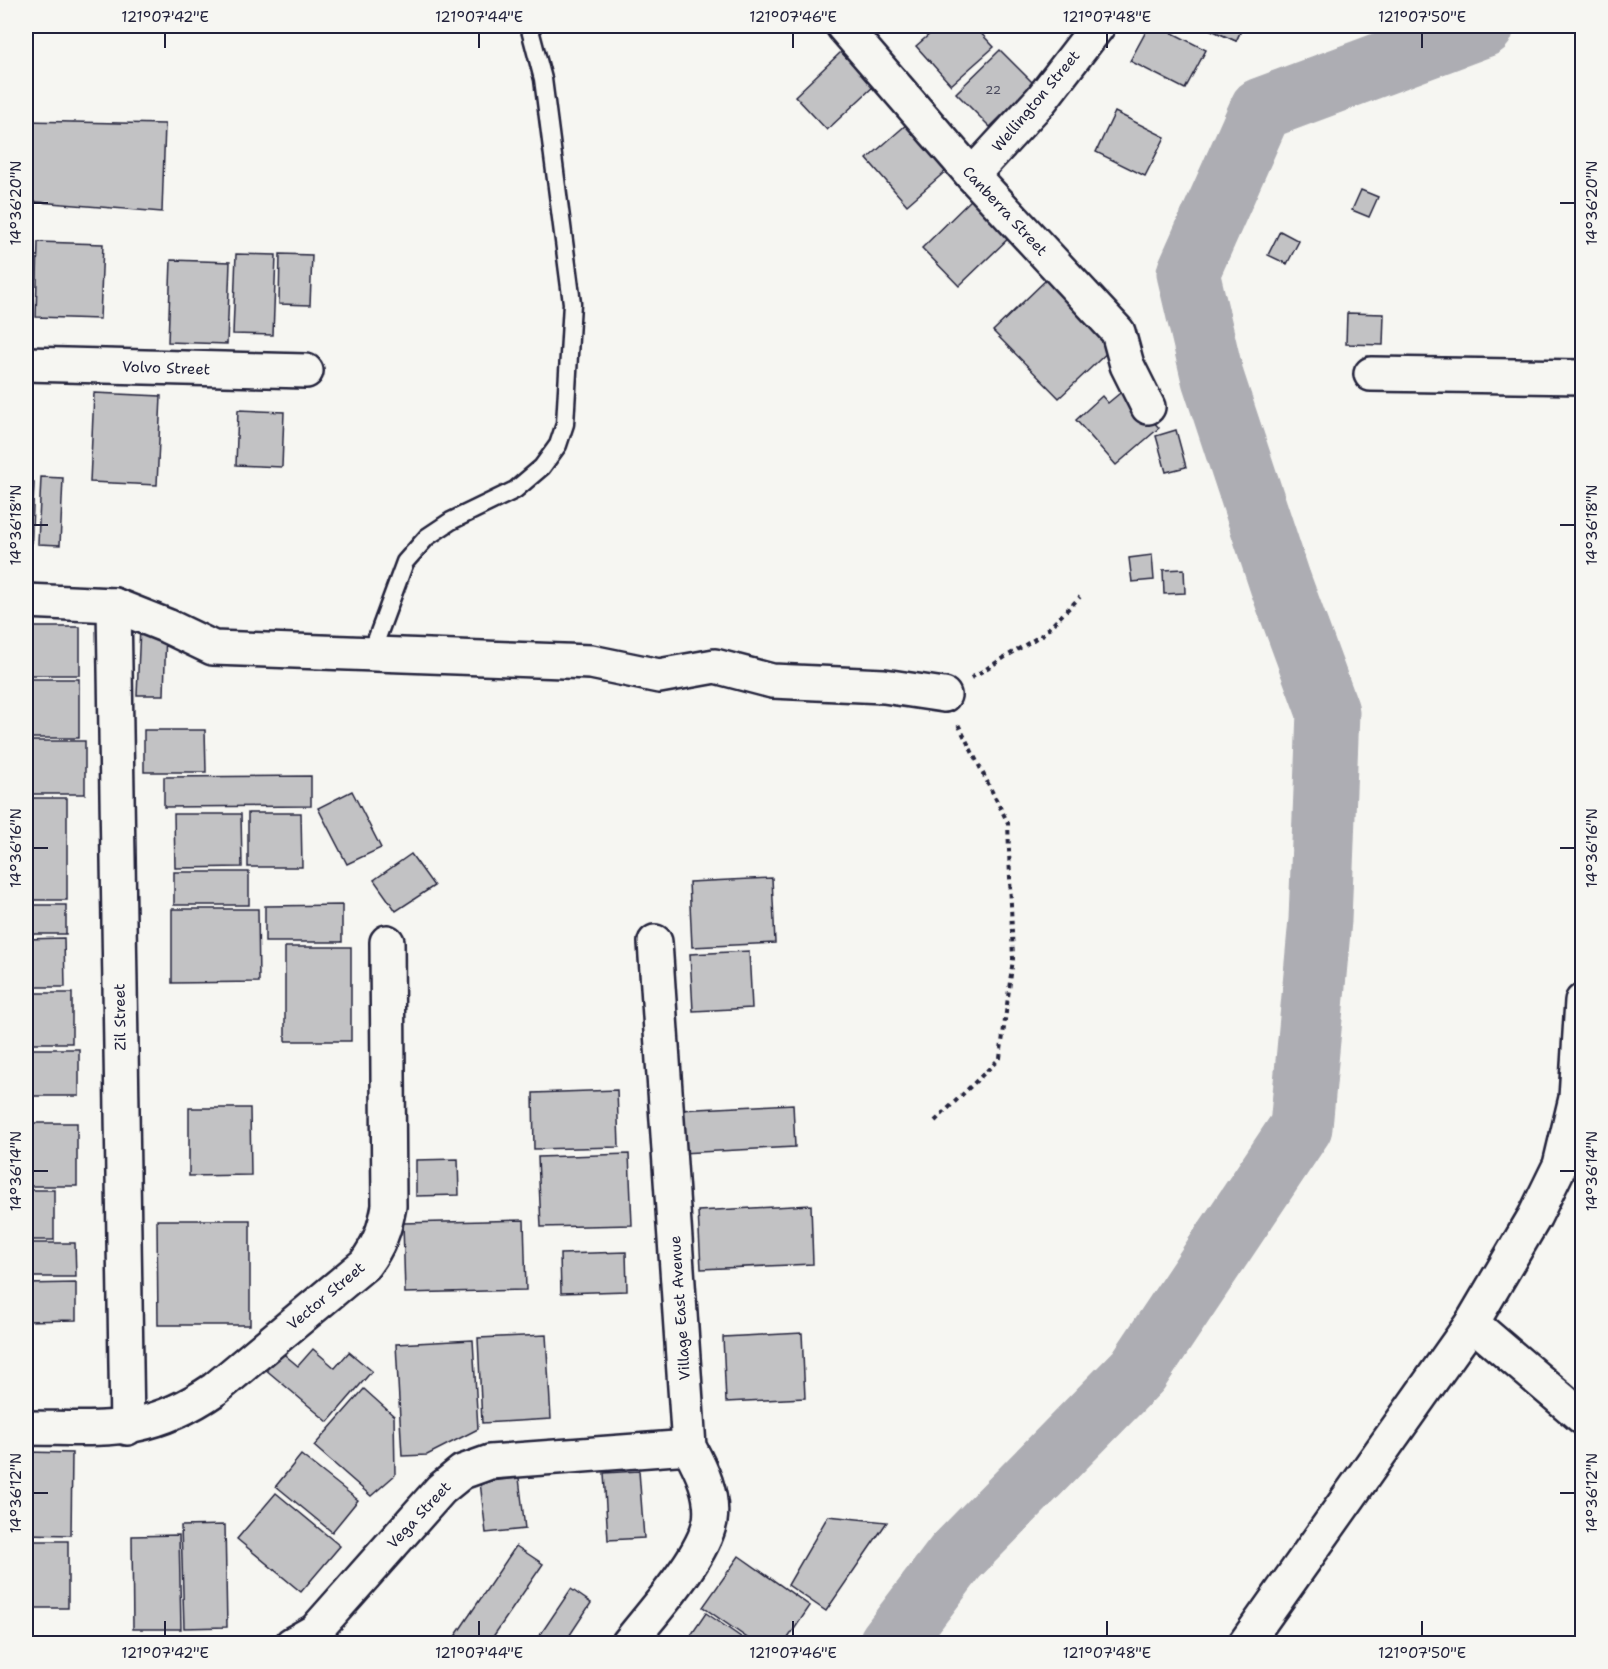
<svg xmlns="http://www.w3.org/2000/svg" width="1608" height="1669" font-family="'Shantell Sans',sans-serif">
<rect width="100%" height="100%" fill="#f6f6f2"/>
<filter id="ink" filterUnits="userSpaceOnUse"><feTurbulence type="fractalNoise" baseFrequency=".0167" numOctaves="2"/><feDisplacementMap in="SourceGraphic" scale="12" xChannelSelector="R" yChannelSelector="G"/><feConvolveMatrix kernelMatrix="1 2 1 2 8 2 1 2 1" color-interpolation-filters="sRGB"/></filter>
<g filter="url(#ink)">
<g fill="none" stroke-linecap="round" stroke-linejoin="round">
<!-- river -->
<path stroke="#adadb3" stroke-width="63" d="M890 1644 956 1557 1138 1371 1301 1127 1320 920 1328 712 1280 582 1213 379 1188 273 1261 109 1483 26"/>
</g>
<!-- building -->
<g fill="#c2c2c4" stroke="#22223b" stroke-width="1.5">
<path d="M939 26H974L994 47 951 85 916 46Z"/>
<path d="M1149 26H1159L1206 50 1185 89 1130 61Z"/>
<path d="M1211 26H1243L1236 41 1209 29Z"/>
<path d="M1211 26H1243L1236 41 1209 29Z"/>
<path d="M1000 50 1034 84 990 127 956 93Z"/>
<path d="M841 52 874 86 827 130 795 96Z"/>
<path d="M1115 112 1165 137 1145 176 1096 152Z"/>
<path d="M26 121 165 124 162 212 26 201Z"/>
<path d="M907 124 947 170 907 205 867 159Z"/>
<path d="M1361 190 1378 197 1369 217 1352 210Z"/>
<path d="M976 195 1013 234 959 286 922 248Z"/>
<path d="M1280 231 1299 241 1287 264 1268 255Z"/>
<path d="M38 242 103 244 100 319 36 317Z"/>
<path d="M236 254 276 255 273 335 233 334Z"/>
<path d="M280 254 312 255 310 305 279 304Z"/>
<path d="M171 260 230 262 227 344 168 342Z"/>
<path d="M1046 280 1112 348 1059 398 993 331Z"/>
<path d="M1347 313 1384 314 1383 345 1346 344Z"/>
<path d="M1125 389 1159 428 1116 465 1076 420 1102 396 1108 403Z"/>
<path d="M94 393 161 396 157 485 90 482Z"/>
<path d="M238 410 284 412 282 467 236 465Z"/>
<path d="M1176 430 1186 467 1166 472 1156 436Z"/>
<path d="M41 477 63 478 60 545 38 544Z"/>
<path d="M26 482H34L31 553H26Z"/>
<path d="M1152 555 1154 580 1132 582 1129 558Z"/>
<path d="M1184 569 1185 593 1164 594 1163 570Z"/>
<rect x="26" y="626" width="2" height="48"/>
<rect x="30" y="627" width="50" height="48"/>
<path d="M140 627 166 629 164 695H137Z"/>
<rect x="26" y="679" width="53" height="59"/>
<path d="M144 730H205L206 772H144Z"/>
<rect x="26" y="741" width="59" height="53"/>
<path d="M311 776V806L164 807V777Z"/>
<path d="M352 791 381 848 347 864 318 808Z"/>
<rect x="26" y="798" width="41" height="102"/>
<path d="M248 813H301L302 867H248Z"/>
<path d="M174 814H241L242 867 175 868Z"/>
<path d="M411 854 434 886 396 911 374 880Z"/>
<rect x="174" y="872" width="75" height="33"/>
<path d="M772 878 775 943 692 947 689 882Z"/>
<rect x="26" y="905" width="40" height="29"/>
<path d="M342 905V942H265V906Z"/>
<path d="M172 909H258L259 982 172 983Z"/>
<path d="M64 938 65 987H26V939Z"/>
<rect x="285" y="947" width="66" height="94"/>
<path d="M749 951 752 1008 693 1011 690 954Z"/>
<rect x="26" y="993" width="46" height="50"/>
<rect x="26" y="1049" width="53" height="47"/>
<path d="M617 1090 619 1147 534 1149 533 1093Z"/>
<path d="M793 1104 795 1147 681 1153 679 1110Z"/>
<path d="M189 1108H250L251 1175 189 1176Z"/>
<rect x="26" y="1123" width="51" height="63"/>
<path d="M629 1154 632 1225 541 1227 538 1157Z"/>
<path d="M458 1159 459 1195 416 1196V1160Z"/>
<rect x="26" y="1190" width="28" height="50"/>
<path d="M811 1205 813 1264 701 1269 698 1211Z"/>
<path d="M157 1220H250V1325H158Z"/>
<path d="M524 1220 526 1290 405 1293 403 1223Z"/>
<path d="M26 1243H75L76 1277H26Z"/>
<path d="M626 1252 627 1291 561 1293 560 1254Z"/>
<path d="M76 1283V1320L26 1321V1284Z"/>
<path d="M802 1333 805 1398 726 1402 723 1337Z"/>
<path d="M546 1335 551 1419 482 1423 478 1338Z"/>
<path d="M473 1340 478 1429 427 1455 402 1456 396 1344Z"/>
<path d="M313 1349 335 1368 349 1352 372 1371 328 1422 265 1369 280 1351 298 1366Z"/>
<path d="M364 1389 394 1416 395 1475 371 1496 314 1446Z"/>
<path d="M26 1452 72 1453 71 1535 26 1534Z"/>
<path d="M301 1455 358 1500 332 1532 276 1486Z"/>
<path d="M639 1471 644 1538 608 1540 604 1473Z"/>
<path d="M519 1478 525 1529 486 1533 480 1482Z"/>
<path d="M276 1493 340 1546 301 1592 237 1539Z"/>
<path d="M828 1516 887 1522 826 1611 788 1585Z"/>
<path d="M225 1525 227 1627 184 1628 181 1526Z"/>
<path d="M179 1535 181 1629H133L132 1536Z"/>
<rect x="26" y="1541" width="42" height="67"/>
<path d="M516 1546 543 1564 488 1644H450Z"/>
<path d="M739 1556 810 1606 784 1644H756L703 1607Z"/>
<path d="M571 1589 591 1603 564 1644H534Z"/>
<path d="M706 1613 751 1644H685Z"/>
</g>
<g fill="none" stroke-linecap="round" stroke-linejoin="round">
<defs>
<path id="service" d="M371 654 405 562 427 537 451 521 515 490 542 467 558 445 565 424 572 303 543 79 529 26"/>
<g id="minor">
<path d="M843 26 972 175 1118 332 1127 365 1148 407"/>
<path d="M972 175 1041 100 1098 26"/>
<path d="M26 364 306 371"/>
<path d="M1371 374 1582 377"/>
<path d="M26 601 114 605 167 626 213 648 591 662 659 676 715 666 772 681 884 686 944 695"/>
<path d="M114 605 127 1428"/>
<path d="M1472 1323 1582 1417"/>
<path d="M26 1428C104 1428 147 1436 215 1389L365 1264C379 1245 385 1229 389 1206L387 942"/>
<path d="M292 1644 315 1631 441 1489 462 1472 490 1462 689 1447"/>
<path d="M1245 1644 1472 1323 1535 1216 1560 1165 1576 1098 1582 1001"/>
</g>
<path id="tertiary" d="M628 1644C652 1613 703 1558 710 1521 714 1495 701 1469 689 1447L655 942"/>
</defs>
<!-- service casing -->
<use href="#service" stroke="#22223b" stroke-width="21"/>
<!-- minor casing -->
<use href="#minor" stroke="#22223b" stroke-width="38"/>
<!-- tertiary casing -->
<use href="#tertiary" stroke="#22223b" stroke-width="38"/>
<!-- path -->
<g stroke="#22223b" stroke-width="4" stroke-dasharray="4.5 4.5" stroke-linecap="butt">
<path d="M971 678 1043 634 1080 597"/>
<path d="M935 1121 1000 1058 1013 959 1008 823 958 724"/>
</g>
<!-- service -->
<use href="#service" stroke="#f6f6f2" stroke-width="16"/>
<!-- minor -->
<use href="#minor" stroke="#f6f6f2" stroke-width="33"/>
<!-- tertiary -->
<use href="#tertiary" stroke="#f6f6f2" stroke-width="33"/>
</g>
</g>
<!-- ticks -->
<path fill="none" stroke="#22223b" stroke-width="2" d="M165 33V48M479 33V48M793 33V48M1107 33V48M1422 33V48M33 203H48M1560 203H1575M33 525H48M1560 525H1575M33 848H48M1560 848H1575M33 1171H48M1560 1171H1575M33 1493H48M1560 1493H1575M165 1621V1636M479 1621V1636M793 1621V1636M1107 1621V1636M1422 1621V1636"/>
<g text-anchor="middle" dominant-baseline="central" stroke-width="6" stroke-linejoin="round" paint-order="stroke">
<!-- number labels -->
<g font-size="12" fill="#4a4a5d">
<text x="993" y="90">22</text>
</g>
<!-- street labels -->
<g font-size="15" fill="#22223b" stroke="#f6f6f2">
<text transform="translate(1036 101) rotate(-50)">Wellington Street</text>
<text transform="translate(1005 211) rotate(47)">Canberra Street</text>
<text transform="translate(166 368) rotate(2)">Volvo Street</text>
<text transform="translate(120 1017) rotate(-91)">Zil Street</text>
<text transform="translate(326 1296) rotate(-40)">Vector Street</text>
<text transform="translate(680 1308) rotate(-94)">Village East Avenue</text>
<text transform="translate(419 1515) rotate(-47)">Vega Street</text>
</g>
</g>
<!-- margin -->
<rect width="1608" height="1669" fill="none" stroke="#f6f6f2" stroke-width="66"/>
<rect x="33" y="33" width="1542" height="1603" fill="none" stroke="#22223b" stroke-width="2"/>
<g font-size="15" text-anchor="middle" fill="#22223b">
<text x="165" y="22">121°07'42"E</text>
<text x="479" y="22">121°07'44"E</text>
<text x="793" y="22">121°07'46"E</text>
<text x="1107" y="22">121°07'48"E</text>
<text x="1422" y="22">121°07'50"E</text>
<text transform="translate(16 203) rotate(-90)" y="5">14°36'20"N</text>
<text transform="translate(1592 203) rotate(-90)" y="5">14°36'20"N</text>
<text transform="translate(16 525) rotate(-90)" y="5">14°36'18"N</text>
<text transform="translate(1592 525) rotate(-90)" y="5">14°36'18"N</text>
<text transform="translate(16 848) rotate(-90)" y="5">14°36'16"N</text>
<text transform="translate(1592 848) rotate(-90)" y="5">14°36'16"N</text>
<text transform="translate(16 1171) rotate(-90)" y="5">14°36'14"N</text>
<text transform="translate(1592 1171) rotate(-90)" y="5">14°36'14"N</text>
<text transform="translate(16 1493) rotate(-90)" y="5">14°36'12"N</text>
<text transform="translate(1592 1493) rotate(-90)" y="5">14°36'12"N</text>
<text x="165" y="1658">121°07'42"E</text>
<text x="479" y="1658">121°07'44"E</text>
<text x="793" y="1658">121°07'46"E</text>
<text x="1107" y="1658">121°07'48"E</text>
<text x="1422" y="1658">121°07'50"E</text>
</g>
</svg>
